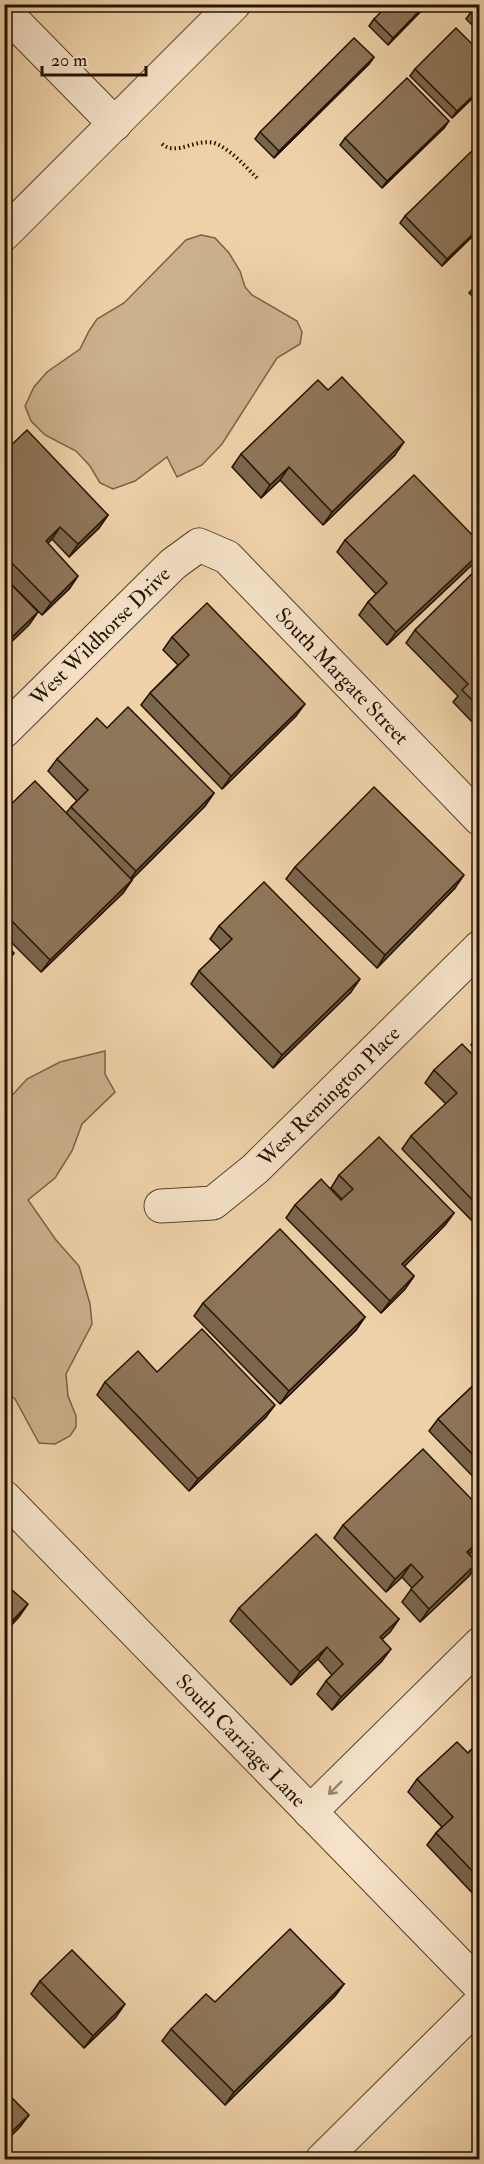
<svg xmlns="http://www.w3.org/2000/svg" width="484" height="2164" font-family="'IM FELL Double Pica',serif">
<rect width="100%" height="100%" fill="#efd2aa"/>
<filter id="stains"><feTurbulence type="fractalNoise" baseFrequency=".00333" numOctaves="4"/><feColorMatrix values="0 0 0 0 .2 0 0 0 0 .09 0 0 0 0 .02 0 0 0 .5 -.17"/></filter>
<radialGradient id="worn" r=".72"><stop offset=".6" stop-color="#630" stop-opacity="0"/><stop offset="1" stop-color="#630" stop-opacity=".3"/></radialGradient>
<!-- green -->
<g fill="#ccb18d" stroke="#786247" stroke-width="1.5">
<path d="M201 235 215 238 229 253 240 271 245 287 252 295 297 321 302 332 300 344 277 358 222 444 202 465 177 477 167 457 135 481 113 489 100 483 90 466 76 451 45 435 31 421 25 406 34 387 47 372 80 349 89 331 97 319 124 303 186 240Z"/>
<path d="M105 1051V1074L115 1092 82 1124 72 1151 55 1178 28 1200 56 1240 79 1266 90 1304 92 1324 66 1374 68 1396 76 1416V1427L70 1436 55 1444 39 1443 15 1399 5 1392V1103L27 1079 60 1062Z"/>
</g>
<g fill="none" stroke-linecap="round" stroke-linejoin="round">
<defs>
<g id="minor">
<path d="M4 11 115 124"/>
<path id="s1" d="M4 731 173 564 199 545 227 557 480 819"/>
<path id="s2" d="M161 1206 213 1203 255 1169 480 947"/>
<path id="s3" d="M4 1497 480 1986"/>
<path d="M310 1812 480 1644"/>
<path d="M322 2160 480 2003"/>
</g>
<path id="tertiary" d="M4 234 234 4"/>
</defs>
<!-- minor casing -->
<use href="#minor" stroke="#57422b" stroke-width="35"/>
<!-- tertiary casing -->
<use href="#tertiary" stroke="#57422b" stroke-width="35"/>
<!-- path -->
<path stroke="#241201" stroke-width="4" stroke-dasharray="1.5 3" stroke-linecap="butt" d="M162 144C177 157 198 136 217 144 232 151 245 166 257 178"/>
<!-- minor -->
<use href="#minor" stroke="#f5e2c8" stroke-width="33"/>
<!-- tertiary -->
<use href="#tertiary" stroke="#f5e2c8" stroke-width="33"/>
</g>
<!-- wall -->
<g fill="#7a654d" stroke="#241201" stroke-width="1.5">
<path d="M428 4 388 45 369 26 374 19Z"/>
<path d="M480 4V33L466 19 471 12Z"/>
<path d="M480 52V91L452 118 410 76 415 69Z"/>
<path d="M374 57 369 64 274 158 255 139 260 132Z"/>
<path d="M444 128 382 188 340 145 345 138Z"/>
<path d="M480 152V229L442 266 400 223 405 216Z"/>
<path d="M480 281V303L469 293Z"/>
<path d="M328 390 395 455 323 525 280 480 261 498 232 467 241 454Z"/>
<path d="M4 452 108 515 99 528 69 557 52 539 48 543 70 588 42 615 4 577Z"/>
<path d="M345 540 480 543V555L476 561 387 645 359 615 368 602 376 594 337 552Z"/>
<path d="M480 566V725L477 727 453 702 458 696 406 643 415 630Z"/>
<path d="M172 637 296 716 222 789 141 705 150 693 178 665 163 650Z"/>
<path d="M107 728 214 793 205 806 131 880H132L123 893 41 972 4 935V811L66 813 71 807 77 801 48 771 57 759Z"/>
<path d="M295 867 455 888 377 968 286 879Z"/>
<path d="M219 926 351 992 273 1068 191 984 199 971 221 950 210 939Z"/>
<path d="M480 1032V1053L471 1045Z"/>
<path d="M480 1062V1224L477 1226 402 1149 411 1136 446 1104 425 1083 434 1070Z"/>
<path d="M339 1175 454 1213 445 1225 404 1266 414 1276 405 1289 381 1313 286 1218 295 1205 341 1200 342 1199 331 1188Z"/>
<path d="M203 1303 365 1317 356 1330 280 1404 194 1316Z"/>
<path d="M157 1372 266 1417 189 1491 97 1395 105 1382Z"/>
<path d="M480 1379V1484L429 1431 438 1419Z"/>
<path d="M480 1508V1544L469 1554 477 1563 469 1576 420 1622 402 1602 412 1588 402 1577 386 1592 334 1538 343 1525Z"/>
<path d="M239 1608 399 1619 390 1632 382 1639V1661L332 1710 317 1694 326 1681 332 1675 318 1659 291 1685 230 1621Z"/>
<path d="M480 1741V1901L427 1845 436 1833 442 1827 408 1792 417 1779 468 1753Z"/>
<path d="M40 1981 116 2017 84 2048 31 1994Z"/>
<path d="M344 1984 335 1996 225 2105 162 2041 171 2029 215 2002Z"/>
</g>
<!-- shaded-wall -->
<g fill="#63533e" stroke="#241201" stroke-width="1.5">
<path d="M426 4H428L388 45 393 38Z"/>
<path d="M374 57 369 64 274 158 279 151Z"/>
<path d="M480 89V91L452 118 457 111Z"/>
<path d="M449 121 444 128 382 188 387 181Z"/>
<path d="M480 227V229L442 266 447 259Z"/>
<path d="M404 442 395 455 323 525 332 512Z"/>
<path d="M289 467 280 480 261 498 270 485Z"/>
<path d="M108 515 99 528 69 557 78 544Z"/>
<path d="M60 527 52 539 37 554 46 541Z"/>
<path d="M480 553V555L476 561 387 645 396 632Z"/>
<path d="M78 576 70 588 42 615 51 603Z"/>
<path d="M38 612 29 625 4 649V645Z"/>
<path d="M305 704 296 716 222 789 231 776Z"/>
<path d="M214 793 205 806 127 884 136 871Z"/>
<path d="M464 875 455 888 377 968 385 955Z"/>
<path d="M132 880 123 893 41 972 50 960Z"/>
<path d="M14 953 5 966 4 967V963Z"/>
<path d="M360 979 351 992 273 1068 282 1055Z"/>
<path d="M454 1213 445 1225 394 1277 402 1264Z"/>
<path d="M414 1276 405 1289 381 1313 390 1301Z"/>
<path d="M365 1317 356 1330 280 1404 289 1391Z"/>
<path d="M275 1405 266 1417 189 1491 198 1479Z"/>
<path d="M480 1540V1544L458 1564 467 1552Z"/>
<path d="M477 1563 469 1576 420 1622 429 1609Z"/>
<path d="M411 1564 402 1577 386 1592 395 1579Z"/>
<path d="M28 1604 19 1617 4 1633V1630Z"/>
<path d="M399 1619 390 1632 371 1650 380 1637Z"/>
<path d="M327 1647 318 1659 291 1685 300 1672Z"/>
<path d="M391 1649 382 1661 332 1710 341 1697Z"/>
<path d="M344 1984 335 1996 225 2105 234 2092Z"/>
<path d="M125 2004 116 2017 84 2048 93 2036Z"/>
<path d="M29 2115 20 2127 4 2143V2139Z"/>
</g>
<!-- building -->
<g fill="#8e7659" stroke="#241201" stroke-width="1.5">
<path d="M389 4H426L393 38 374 19Z"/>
<path d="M478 4H480V21L471 12Z"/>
<path d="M456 28 480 52V89L457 111 415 69Z"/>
<path d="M354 38 374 57 279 151 260 132Z"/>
<path d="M407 78 449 121 387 181 345 138Z"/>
<path d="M475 148 480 152V227L447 259 405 216Z"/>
<path d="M480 281V291L474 286Z"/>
<path d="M342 377 404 442 332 512 289 467 270 485 241 454 318 380 328 390Z"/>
<path d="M27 430 108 515 78 544 60 527 46 541 78 576 51 603 4 555V452Z"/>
<path d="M414 475 480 543V553L396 632 368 602 387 583 345 540Z"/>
<path d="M480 566V708L462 690 468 684 415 630Z"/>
<path d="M4 577 38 612 4 645Z"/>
<path d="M207 603 305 704 231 776 150 693 189 655 172 637Z"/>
<path d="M128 707 214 793 136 871 71 807 88 790 57 759 97 718 107 728Z"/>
<path d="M35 781 132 880 50 960 4 913V811Z"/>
<path d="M374 787 464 875 385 955 295 867Z"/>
<path d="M264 882 360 979 282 1055 199 971 232 939 219 926Z"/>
<path d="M4 943 14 953 4 963Z"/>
<path d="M462 1044 480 1062V1208L411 1136 457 1093 434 1070Z"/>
<path d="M379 1137 454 1213 402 1264 414 1276 390 1301 295 1205 321 1179 341 1200 353 1189 339 1175Z"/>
<path d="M280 1229 365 1317 289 1391 203 1303Z"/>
<path d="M202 1329 275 1405 198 1479 105 1382 138 1351 157 1372Z"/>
<path d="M480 1379V1462L438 1419Z"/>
<path d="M423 1449 480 1508V1540L467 1552 477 1563 429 1609 411 1589 423 1577 411 1564 395 1579 343 1525Z"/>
<path d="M316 1534 399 1619 380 1637 391 1649 341 1697 326 1681 343 1664 327 1647 300 1672 239 1608Z"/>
<path d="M4 1583 28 1604 4 1630Z"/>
<path d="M480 1741V1879L436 1833 453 1817 417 1779 457 1742 468 1753Z"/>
<path d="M290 1929 344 1984 234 2092 171 2029 206 1994 215 2002Z"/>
<path d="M72 1950 125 2004 93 2036 40 1981Z"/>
<path d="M4 2090 29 2115 4 2139Z"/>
<path d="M480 2148V2160H468Z"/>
<path d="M396 2155 400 2160H392Z"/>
</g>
<!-- one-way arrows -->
<defs><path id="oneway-shaft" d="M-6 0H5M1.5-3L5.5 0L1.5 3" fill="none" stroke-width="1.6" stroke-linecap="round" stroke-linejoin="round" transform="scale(1.5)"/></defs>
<use stroke="#97846e" href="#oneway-shaft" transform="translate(335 1788) rotate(135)"/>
<g text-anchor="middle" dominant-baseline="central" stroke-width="5" stroke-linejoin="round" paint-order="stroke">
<!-- street labels -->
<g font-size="21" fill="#241201" stroke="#f5e2c8">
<text stroke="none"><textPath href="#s1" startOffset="135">West Wildhorse Drive</textPath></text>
<text stroke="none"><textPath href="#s1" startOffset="466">South Margate Street</textPath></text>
<text stroke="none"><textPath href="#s2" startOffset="210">West Remington Place</textPath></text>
<text stroke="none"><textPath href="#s3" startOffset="340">South Carriage Lane</textPath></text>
</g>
</g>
<!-- margin -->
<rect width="484" height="2164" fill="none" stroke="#efd2aa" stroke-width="24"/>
<rect x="6" y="6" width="472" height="2152" fill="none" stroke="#241201" stroke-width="3"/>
<rect x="12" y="12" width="460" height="2140" fill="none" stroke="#241201" stroke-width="1.5"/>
<!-- scale -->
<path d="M42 66v9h104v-9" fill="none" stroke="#241201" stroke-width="3"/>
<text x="51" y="66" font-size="18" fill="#241201" stroke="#f5e2c8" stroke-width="4.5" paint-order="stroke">20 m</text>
<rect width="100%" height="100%" filter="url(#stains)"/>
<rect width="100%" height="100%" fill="url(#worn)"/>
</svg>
